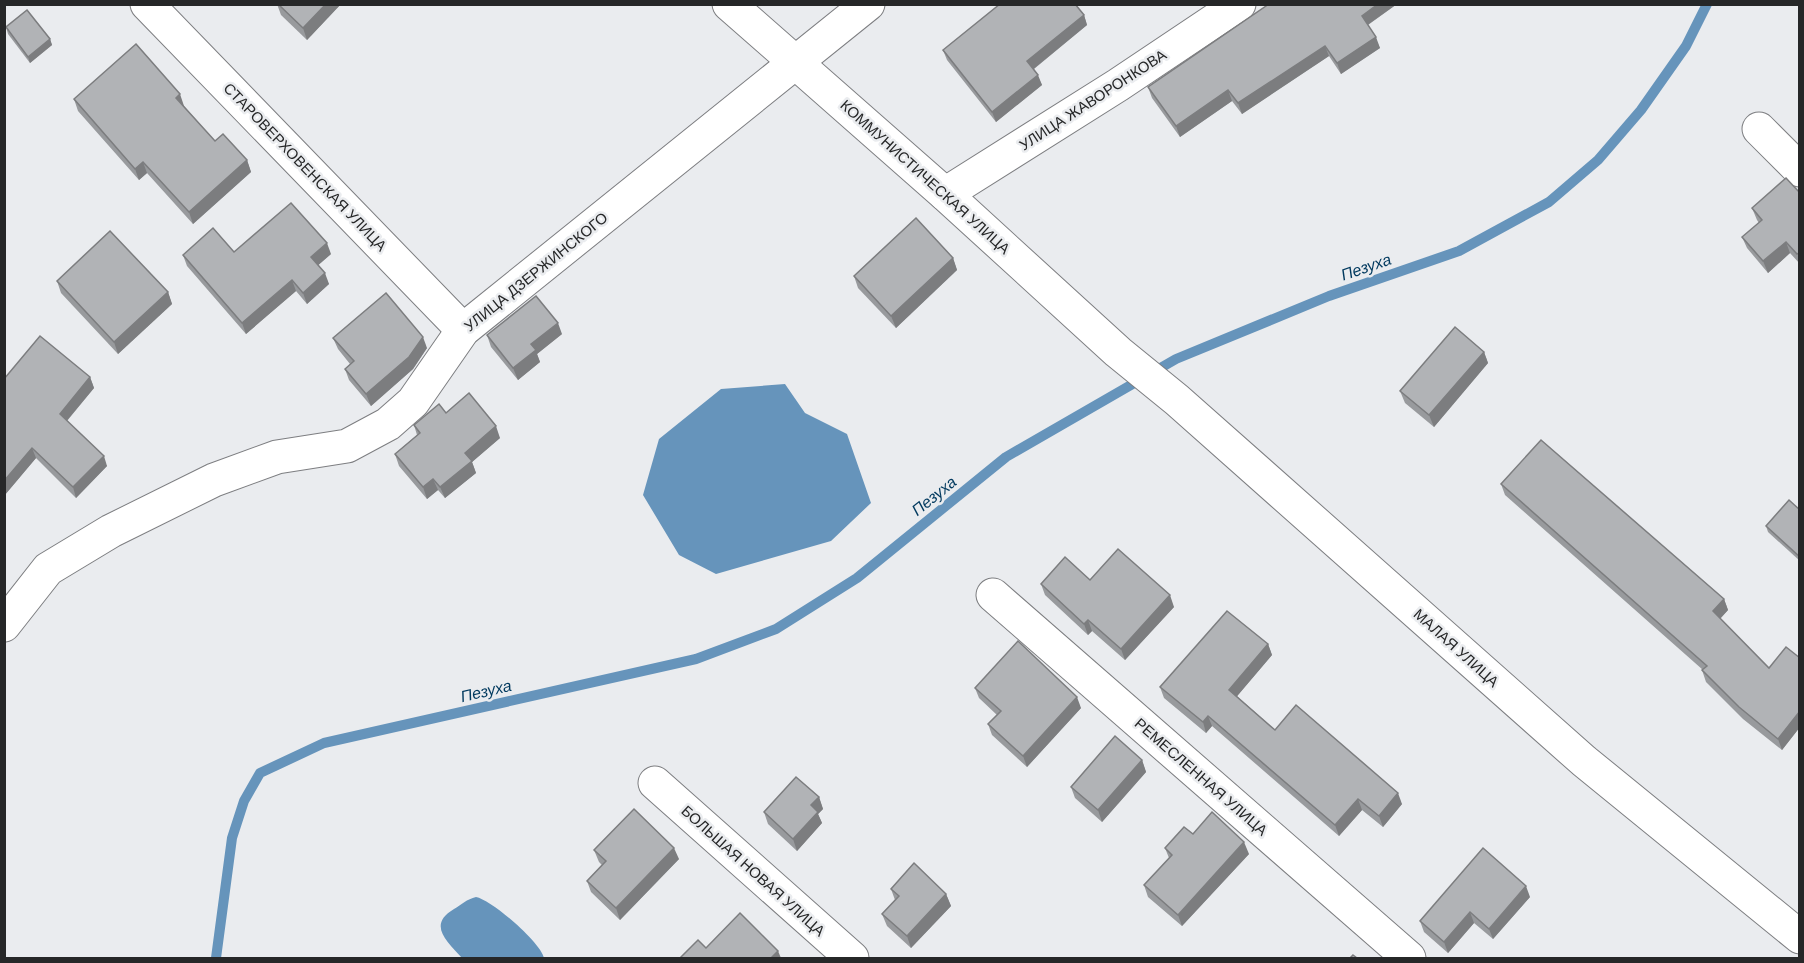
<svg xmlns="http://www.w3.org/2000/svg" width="1804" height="963" font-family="'DM Sans',sans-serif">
<rect width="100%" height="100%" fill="#eaecef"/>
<!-- water -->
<g fill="#6694bb">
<path d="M785 384 805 413 847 434 871 503 831 541 716 574 679 555 643 495 659 439 721 389Z"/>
<path d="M476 897C492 900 541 943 544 958H462C447 941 427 925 454 909 461 905 467 899 476 897Z"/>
</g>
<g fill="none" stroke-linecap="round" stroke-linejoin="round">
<!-- stream -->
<path stroke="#6694bb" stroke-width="10" d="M216 958 232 838 244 801 260 773 324 743 696 659 776 629 857 578 1006 457 1176 359 1329 296 1459 251 1549 202 1598 160 1641 110 1686 46 1707 4"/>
<defs>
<g id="street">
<path d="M147 4 463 330"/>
<path d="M729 4 945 194 1118 352 1177 400 1584 761 1800 937"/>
<path d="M1759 129 1800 170"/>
<path d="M945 194 1118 85 1239 4"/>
<path d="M993 595 1409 958"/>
<path d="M4 625 48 569 111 531 214 480 277 457 347 446 388 424 413 402 463 330 868 4"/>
<path d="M655 783 852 958"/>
</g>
</defs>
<!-- street casing -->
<use href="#street" stroke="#7d7e81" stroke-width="35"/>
<!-- street -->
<use href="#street" stroke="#fff" stroke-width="33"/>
</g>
<!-- wall -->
<g fill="#989a9d">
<path d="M277 4H341L307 40 281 15Z"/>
<path d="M1269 4H1397L1368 25 1380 48 1341 74 1329 56 1242 114 1232 101 1180 137 1152 98 1148 87Z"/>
<path d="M1084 15 1087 25 1034 69 1042 85 996 122 947 60 943 50Z"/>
<path d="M6 27 50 39 52 45 30 63 8 34Z"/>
<path d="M74 99 184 106 215 141 247 160 251 172 193 224 147 173 139 180 78 111Z"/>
<path d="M1800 193V264L1790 253 1768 273 1747 248 1742 237 1759 223 1757 220 1752 208Z"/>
<path d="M234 252 331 254 318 265 329 284 307 304 296 291 246 334 187 266 183 255Z"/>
<path d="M953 258 957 270 896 328 858 288 854 276Z"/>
<path d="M57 281 168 292 172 304 118 354 61 293Z"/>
<path d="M562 334 537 354 540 362 518 380 491 347 487 335Z"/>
<path d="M333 338 427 348 413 369 371 406 349 380 345 369 350 364 338 349Z"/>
<path d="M1484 352 1488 363 1434 427 1405 403 1400 391Z"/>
<path d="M90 377 94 388 67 421 107 466 76 498 36 458 4 496V379Z"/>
<path d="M446 413 500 438 472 462 476 473 445 498 438 490 427 499 399 466 395 454 417 435 414 425Z"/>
<path d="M1501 484 1724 599 1728 610 1720 619 1769 668 1800 658V727L1782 750 1743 719 1706 682 1702 670H1703L1505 495Z"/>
<path d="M1800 510V561L1768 532 1766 526Z"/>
<path d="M1090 580 1174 607 1125 660 1092 631 1088 635 1045 595 1041 584Z"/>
<path d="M1268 644 1272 655 1237 696 1275 730 1402 804 1383 827 1362 810 1339 836 1212 726 1206 733 1164 698 1160 687Z"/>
<path d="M975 688 1081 708 1027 767 992 735 988 724 997 715 979 698Z"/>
<path d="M1142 760 1146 772 1102 822 1075 798 1071 787Z"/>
<path d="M819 797 823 809 818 814 822 823 797 851 768 824 764 812Z"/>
<path d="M1193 834 1249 854 1182 926 1148 897 1144 885 1169 858 1165 848Z"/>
<path d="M594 850 679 859 620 920 591 892 587 881 602 865 599 862Z"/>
<path d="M891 889 946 894 951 906 911 948 887 926 882 914 895 900Z"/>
<path d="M1530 897 1493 939 1474 923 1448 953 1424 932 1420 921Z"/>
</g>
<!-- shaded-wall -->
<g fill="#7c7d7f">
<path d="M326 4H341L307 40 303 28Z"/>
<path d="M1378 4H1397L1366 26 1362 16Z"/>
<path d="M1084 15 1087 25 1031 71 1027 61Z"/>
<path d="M1376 37 1380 48 1341 74 1337 63Z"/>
<path d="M50 39 52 45 30 63 28 57Z"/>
<path d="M1325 46 1329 56 1242 114 1238 103Z"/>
<path d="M1038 75 1042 85 996 122 992 112Z"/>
<path d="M1228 90 1232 101 1180 137 1176 126Z"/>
<path d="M180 94 184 106 180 109 176 98Z"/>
<path d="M247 160 251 172 193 224 189 212Z"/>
<path d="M143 162 147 173 139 180 135 169Z"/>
<path d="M1786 242 1790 253 1768 273 1763 261Z"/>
<path d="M327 243 331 254 315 268 311 257Z"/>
<path d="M953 258 957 270 896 328 891 316Z"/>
<path d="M325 273 329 284 307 304 303 293Z"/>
<path d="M292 280 296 291 246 334 242 323Z"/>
<path d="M168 292 172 304 118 354 114 342Z"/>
<path d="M558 323 562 334 537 354 540 362 518 380 513 368 531 344Z"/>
<path d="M423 337 427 348 413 369 371 406 366 394Z"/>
<path d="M1484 352 1488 363 1434 427 1429 415Z"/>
<path d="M90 377 94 388 64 424 60 414Z"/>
<path d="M496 426 500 438 472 462 476 473 445 498 440 487 465 453Z"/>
<path d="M32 448 36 458 4 496V481Z"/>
<path d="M104 456 107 466 76 498 73 487Z"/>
<path d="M433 479 438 490 427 499 423 487Z"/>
<path d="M1170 595 1174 607 1125 660 1121 649Z"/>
<path d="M1724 599 1728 610 1717 622 1713 611Z"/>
<path d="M1088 620 1092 631 1088 635 1084 624Z"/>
<path d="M1268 644 1272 655 1233 701 1229 690Z"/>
<path d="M1077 697 1081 708 1027 767 1023 756Z"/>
<path d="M1800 711V727L1782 750 1778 739Z"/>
<path d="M1208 716 1212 726 1206 733 1203 722Z"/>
<path d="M1142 760 1146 772 1102 822 1098 810Z"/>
<path d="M1398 793 1402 804 1383 827 1379 816Z"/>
<path d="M819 797 823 809 818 814 822 823 797 851 793 839 811 805Z"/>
<path d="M1358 799 1362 810 1339 836 1335 825Z"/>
<path d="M1244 842 1249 854 1182 926 1178 915Z"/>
<path d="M674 848 679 859 620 920 616 908Z"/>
<path d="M1526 886 1530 897 1493 939 1489 929Z"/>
<path d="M946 894 951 906 911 948 907 936Z"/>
<path d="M1470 912 1474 923 1448 953 1444 942Z"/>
<path d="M778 951 781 958H771Z"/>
</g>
<!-- building -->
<g fill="#b1b3b6" stroke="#7c7d7f" stroke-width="1.5">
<path d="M278 4H326L303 28Z"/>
<path d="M1000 4H1075L1084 15 1027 61 1038 75 992 112 943 50Z"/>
<path d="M1269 4H1378L1362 16 1376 37 1337 63 1325 46 1238 103 1228 90 1176 126 1148 87Z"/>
<path d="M27 10 50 39 28 57 6 27Z"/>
<path d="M136 44 180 94 176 98 215 141 223 134 247 160 189 212 143 162 135 169 74 99Z"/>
<path d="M1786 178 1800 193V252L1797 254 1786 242 1763 261 1742 237 1762 220 1752 208Z"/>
<path d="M291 203 327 243 311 257 325 273 303 293 292 280 242 323 183 255 213 228 234 252Z"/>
<path d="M916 218 953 258 891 316 854 276Z"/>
<path d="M110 231 168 292 114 342 57 281Z"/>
<path d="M386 293 423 337 409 357 366 394 345 369 354 361 333 338Z"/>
<path d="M536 296 558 323 531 344 536 350 513 368 487 335Z"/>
<path d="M1455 327 1484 352 1429 415 1400 391Z"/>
<path d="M40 336 90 377 60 414 104 456 73 487 32 448 4 481V379Z"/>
<path d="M469 393 496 426 465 453 472 461 440 487 433 479 423 487 395 454 420 433 414 425 439 404 446 413Z"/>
<path d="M1541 440 1724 599 1713 611 1769 668 1786 647 1800 658V711L1778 739 1739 707 1702 670 1707 666 1501 484Z"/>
<path d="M1789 500 1800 510V557L1766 526Z"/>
<path d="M1118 549 1170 595 1121 649 1088 620 1084 624 1041 584 1065 557 1090 580Z"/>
<path d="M1227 611 1268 644 1229 690 1275 730 1296 705 1398 793 1379 816 1358 799 1335 825 1208 716 1203 722 1160 687Z"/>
<path d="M1018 641 1077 697 1023 756 988 724 1001 711 975 688Z"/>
<path d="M1115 736 1142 760 1098 810 1071 787Z"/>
<path d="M796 777 819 797 811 805 818 812 793 839 764 812Z"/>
<path d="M634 809 674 848 616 908 587 881 606 861 594 850Z"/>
<path d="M1212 812 1244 842 1178 915 1144 885 1172 855 1165 848 1184 827 1193 834Z"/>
<path d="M1483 848 1526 886 1489 929 1470 912 1444 942 1420 921Z"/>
<path d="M914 863 946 894 907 936 882 914 899 896 891 889Z"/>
<path d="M740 913 778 951 771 958H680L698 940 706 948Z"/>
<path d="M1353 955 1357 958H1350Z"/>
</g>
<g text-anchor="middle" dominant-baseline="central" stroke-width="5" stroke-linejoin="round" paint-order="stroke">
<!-- street labels -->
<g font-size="15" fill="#262728" stroke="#eaecef">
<text transform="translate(1093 100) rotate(-33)">УЛИЦА ЖАВОРОНКОВА</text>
<text transform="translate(305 167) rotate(46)">СТАРОВЕРХОВЕНСКАЯ УЛИЦА</text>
<text transform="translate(925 177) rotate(42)">КОММУНИСТИЧЕСКАЯ УЛИЦА</text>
<text transform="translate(536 272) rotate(-39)">УЛИЦА ДЗЕРЖИНСКОГО</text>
<text transform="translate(1456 648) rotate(42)">МАЛАЯ УЛИЦА</text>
<text transform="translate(1201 777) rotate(41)">РЕМЕСЛЕННАЯ УЛИЦА</text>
<text transform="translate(753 871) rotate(42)">БОЛЬШАЯ НОВАЯ УЛИЦА</text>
</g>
<!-- water labels -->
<g font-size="16" font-style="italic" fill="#00395e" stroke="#eaecef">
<text transform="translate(1366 267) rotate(-19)">Пезуха</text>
<text transform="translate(934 496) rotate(-39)">Пезуха</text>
<text transform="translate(486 691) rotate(-13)">Пезуха</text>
</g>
</g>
<!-- border -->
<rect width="1804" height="963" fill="none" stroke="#262728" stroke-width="12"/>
</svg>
